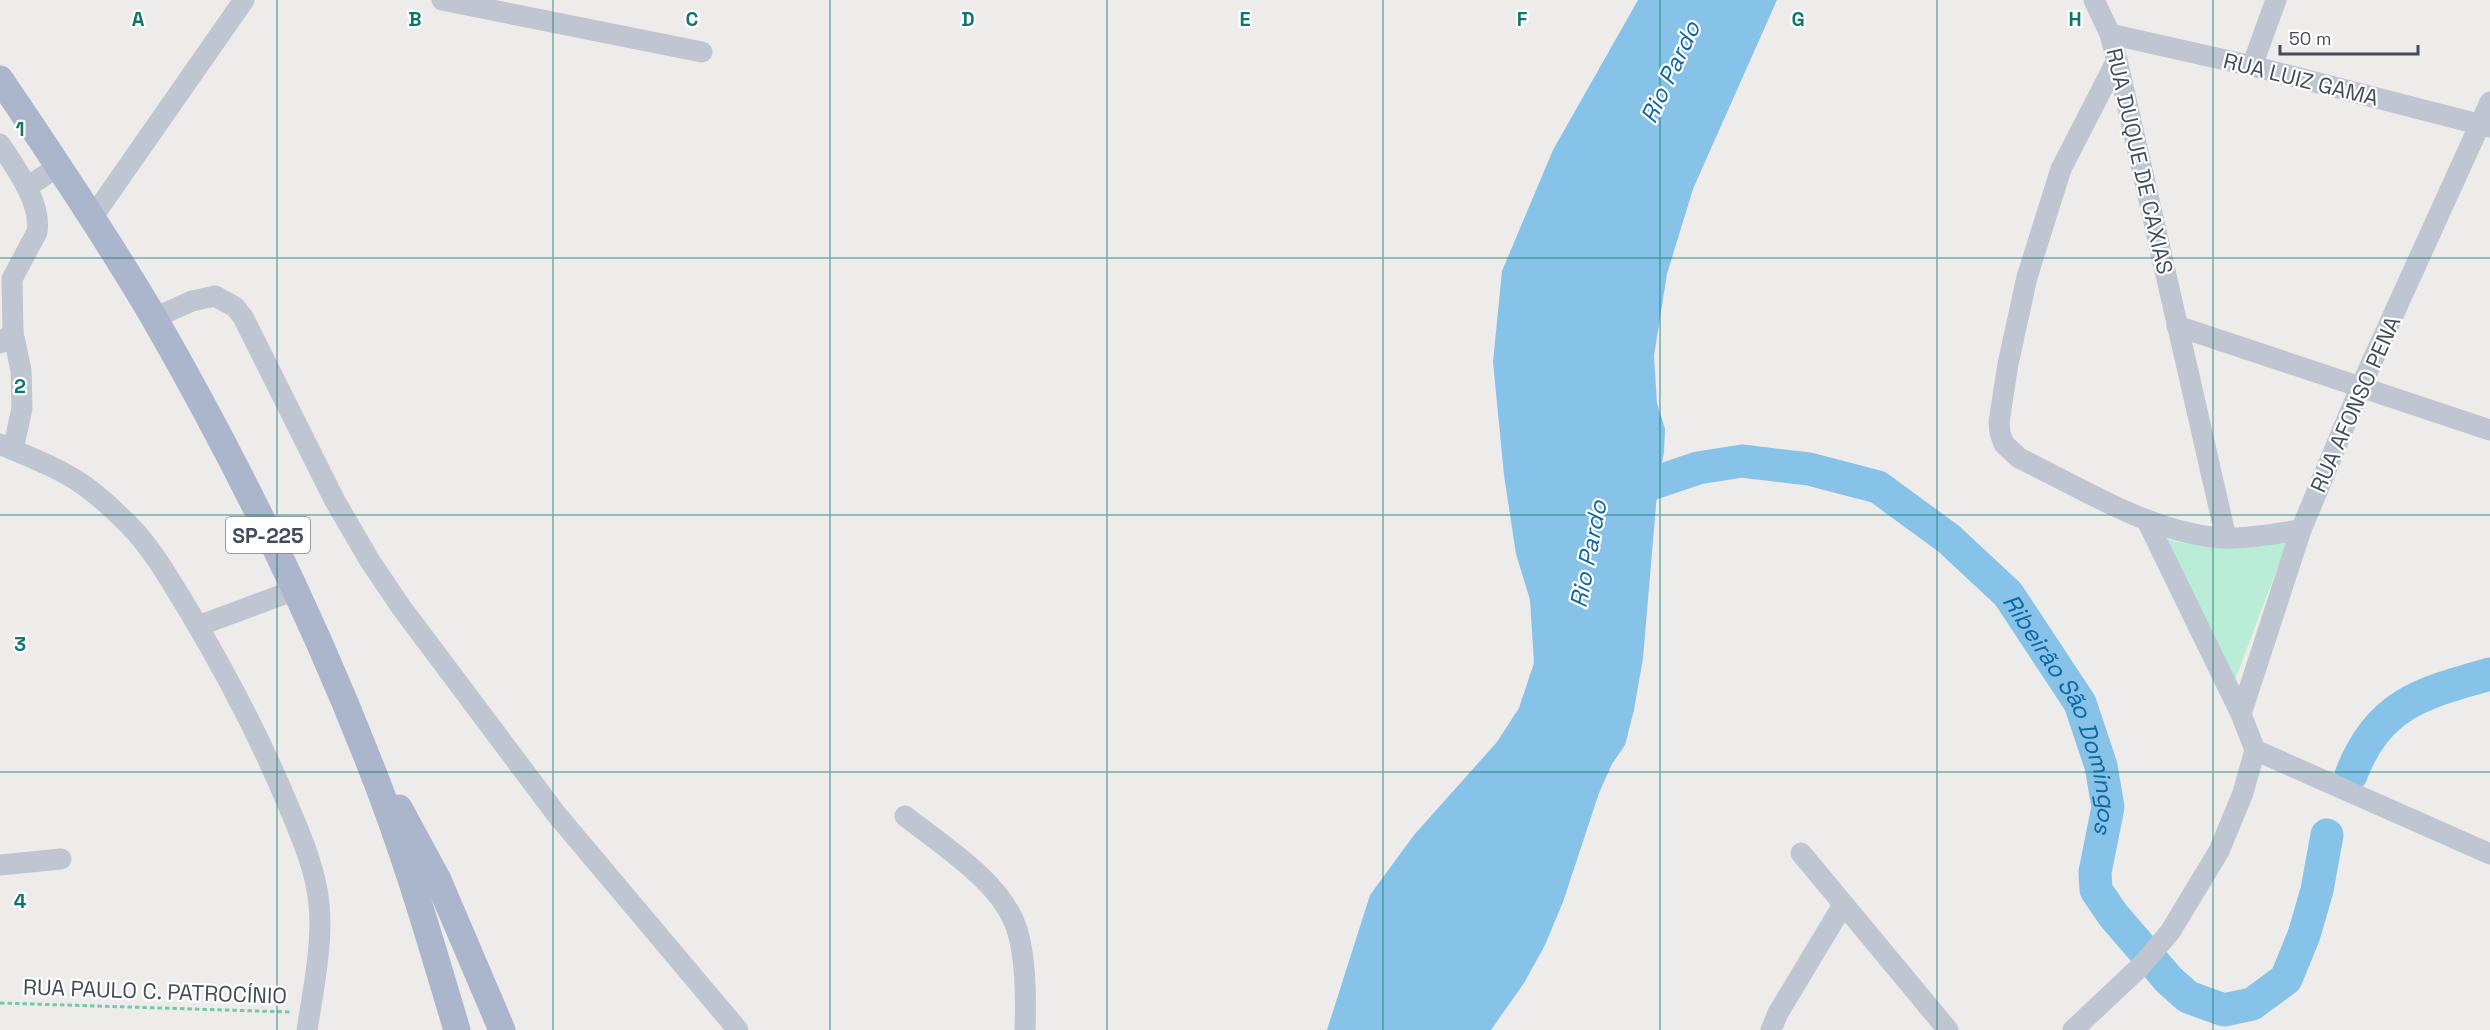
<svg xmlns="http://www.w3.org/2000/svg" width="2490" height="1030" font-family="'Space Grotesk',sans-serif">
<rect width="100%" height="100%" fill="#eeeceb"/>
<!-- green -->
<path fill="#b9edd7" d="M2166 539C2214 551 2239 547 2288 540L2232 688Z"/>
<!-- water -->
<path fill="#87c2e9" d="M1638 0H1777L1693 189 1667 274 1654 356 1657 403 1665 429 1664 452 1658 483 1643 658 1634 710 1625 745 1612 764 1599 793 1563 902 1545 945 1524 983 1491 1030H1327L1370 895 1414 835 1497 742 1519 708 1534 663 1530 600 1516 554 1504 475 1493 362 1502 271 1553 150Z"/>
<g fill="none" stroke-linecap="round" stroke-linejoin="round">
<!-- river -->
<g stroke="#87c2e9" stroke-width="33">
<path id="s1" d="M1615 496 1698 468 1742 461 1809 469 1878 487 1949 539 2008 594 2080 703 2101 766 2108 807 2095 872 2096 890 2113 915 2169 980 2188 997 2224 1010 2252 1004 2286 979 2304 935 2317 890 2327 835"/>
<path d="M2351 775C2378 704 2422 693 2490 674"/>
</g>
<!-- path -->
<path stroke="#73c9af" stroke-width="3" stroke-dasharray="4.5 3" stroke-linecap="butt" d="M0 1003 290 1012"/>
<!-- minor -->
<g stroke="#bfc5d1" stroke-width="21">
<path d="M442 0 702 52"/>
<path d="M2094 0 2110 34 2117 60 2226 538"/>
<path d="M2110 34 2252 66 2490 127"/>
<path d="M2117 60 2061 169 2027 277 2008 364 1999 422 2000 433 2004 444 2019 458C2084 489 2150 533 2223 538 2248 539 2276 533 2301 530"/>
<path d="M2252 66 2276 0"/>
<path d="M0 144C15 167 42 203 37 232L12 279 13 333 0 343"/>
<path d="M27 187 59 166"/>
<path d="M92 218 244 0"/>
<path d="M154 318 192 301 215 296 235 307 243 317 335 501 370 561 401 607 557 815 738 1030"/>
<path d="M2177 326 2490 430"/>
<path d="M0 444C27 456 57 467 82 484 98 495 115 511 129 525 153 549 171 582 189 611 226 673 260 738 288 805 301 836 316 870 319 904 323 943 313 991 307 1030"/>
<path d="M13 450 22 408 21 370 13 333"/>
<path d="M198 626 295 590"/>
<path d="M2241 714 2301 530 2361 386 2490 102"/>
<path d="M2255 750 2490 854"/>
<path d="M905 816C943 846 1005 884 1018 933 1026 961 1026 1001 1025 1030"/>
<path d="M1801 853 1948 1030"/>
<path d="M0 865 61 859"/>
<path d="M1771 1030 1778 1013 1843 905"/>
<path d="M2073 1030 2141 966 2170 932 2219 851 2243 793 2255 750 2241 714 2147 521"/>
</g>
<!-- major -->
<g stroke="#abb5cb" stroke-width="27">
<path d="M0 79C53 157 105 235 153 316 237 462 312 615 373 772 406 856 431 943 457 1030"/>
<path d="M399 808 438 880 502 1030"/>
</g>
</g>
<!-- grid -->
<path fill="none" stroke="#0f766e" stroke-width="1.5" stroke-opacity="0.55" d="M277 0V1030M553 0V1030M830 0V1030M1107 0V1030M1383 0V1030M1660 0V1030M1937 0V1030M2213 0V1030M0 258H2490M0 515H2490M0 772H2490"/>
<g text-anchor="middle" dominant-baseline="central" stroke-width="4.5" stroke-linejoin="round" paint-order="stroke">
<!-- shield labels -->
<rect fill="#fff" stroke="#7d818a" stroke-width="1.5" x="226" y="517" width="84" height="36" rx="4.5"/>
<g font-size="21" font-weight="bold" fill="#454b58">
<text x="268" y="535">SP-225</text>
</g>
<!-- street labels -->
<g font-size="22" fill="#454b58" stroke="#fff">
<text transform="translate(2301 79) rotate(14)">RUA LUIZ GAMA</text>
<text transform="translate(2140 161) rotate(77)">RUA DUQUE DE CAXIAS</text>
<text transform="translate(2355 404) rotate(-66)">RUA AFONSO PENA</text>
<text transform="translate(155 991) rotate(2)">RUA PAULO C. PATROCÍNIO</text>
</g>
<!-- water labels -->
<g font-size="24" font-style="italic" fill="#0f67a1" stroke="#fff">
<text transform="translate(1670 72) rotate(-65)">Rio Pardo</text>
<text transform="translate(1588 554) rotate(-79)">Rio Pardo</text>
<text stroke="none"><textPath href="#s1" startOffset="574">Ribeirão São Domingos</textPath></text>
</g>
</g>
<g font-size="20" text-anchor="middle" font-weight="bold" fill="#0f766e" stroke="#fff" stroke-width="4.5" stroke-linejoin="round" paint-order="stroke">
<text x="138" y="26">A</text>
<text x="415" y="26">B</text>
<text x="692" y="26">C</text>
<text x="968" y="26">D</text>
<text x="1245" y="26">E</text>
<text x="1522" y="26">F</text>
<text x="1798" y="26">G</text>
<text x="2075" y="26">H</text>
<text x="20" y="136">1</text>
<text x="20" y="393">2</text>
<text x="20" y="651">3</text>
<text x="20" y="908">4</text>
</g>
<!-- scale -->
<path d="M2280 45v9h138v-9" fill="none" stroke="#454b58" stroke-width="3"/>
<text x="2289" y="45" font-size="18" fill="#454b58" stroke="#ffffff" stroke-width="4.5" paint-order="stroke">50 m</text>
</svg>
